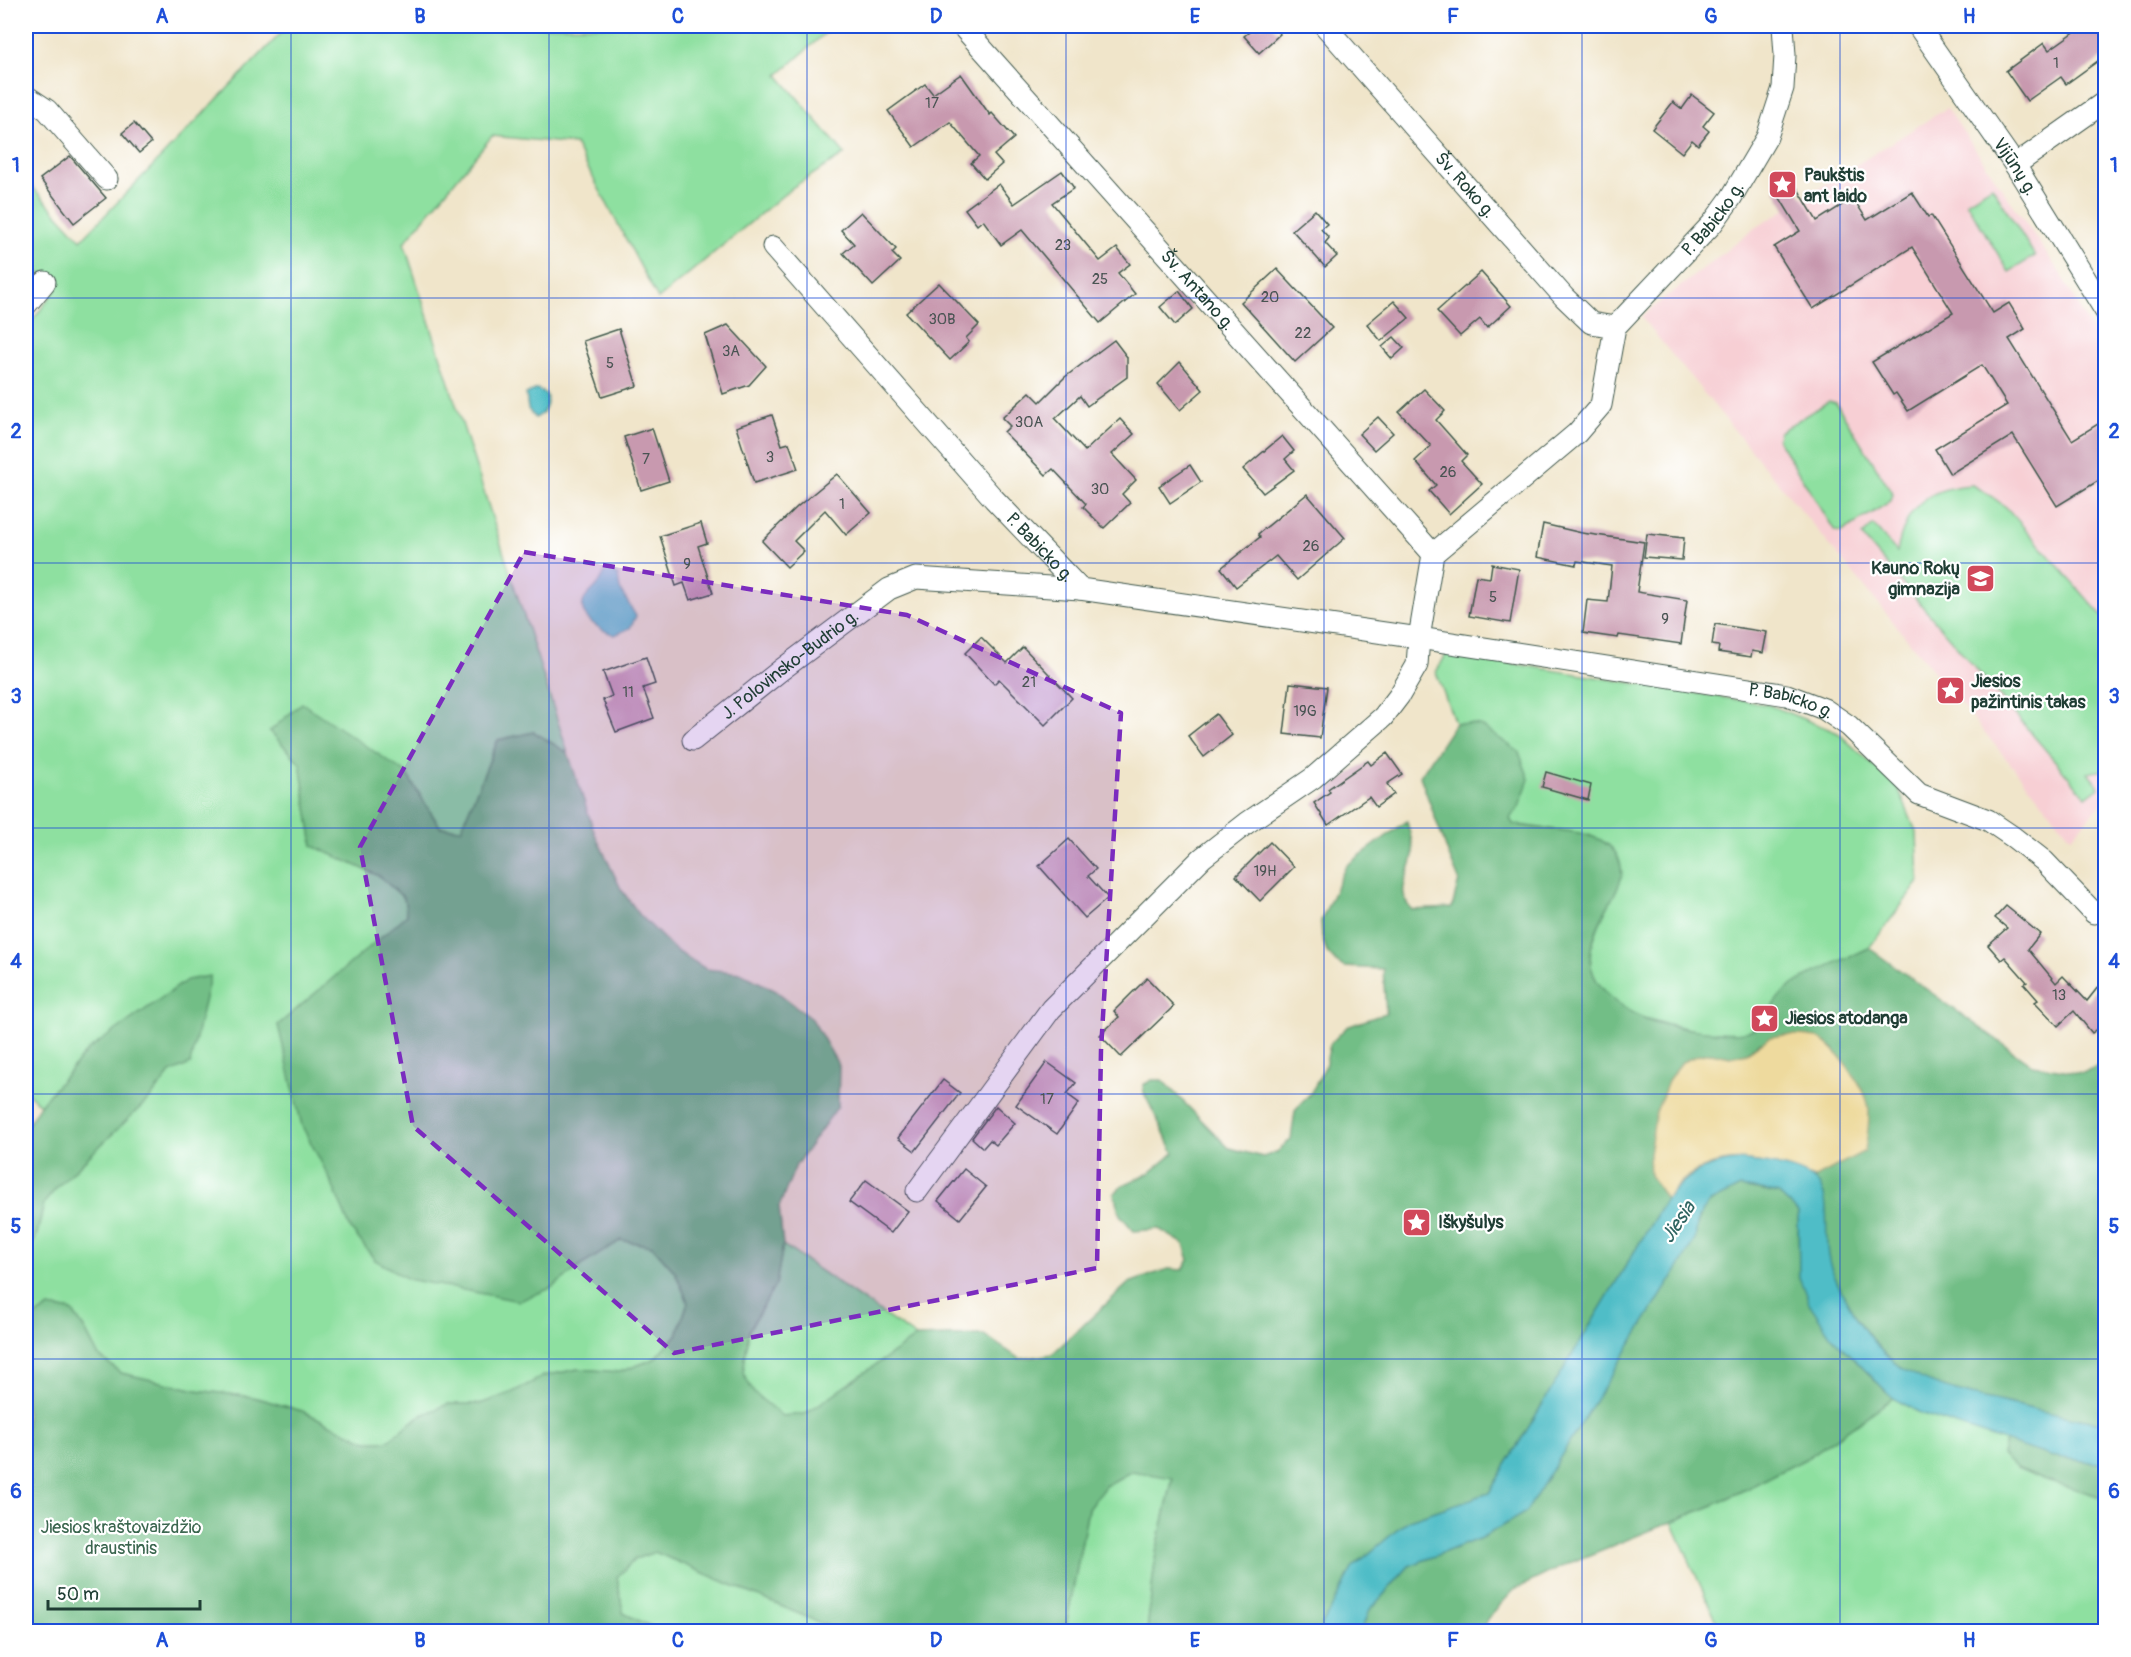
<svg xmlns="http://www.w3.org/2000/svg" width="2131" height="1657" font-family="Pangolin,sans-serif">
<rect width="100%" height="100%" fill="#fff"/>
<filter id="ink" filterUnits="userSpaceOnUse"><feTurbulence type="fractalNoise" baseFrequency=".0167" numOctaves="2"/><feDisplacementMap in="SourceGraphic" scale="12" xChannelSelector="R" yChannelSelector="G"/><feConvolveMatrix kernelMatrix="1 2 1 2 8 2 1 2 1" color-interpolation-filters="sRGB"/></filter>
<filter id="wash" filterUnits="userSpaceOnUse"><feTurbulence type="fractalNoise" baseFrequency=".008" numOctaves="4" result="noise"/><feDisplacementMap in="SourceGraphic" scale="24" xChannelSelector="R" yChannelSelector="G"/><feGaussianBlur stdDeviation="1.35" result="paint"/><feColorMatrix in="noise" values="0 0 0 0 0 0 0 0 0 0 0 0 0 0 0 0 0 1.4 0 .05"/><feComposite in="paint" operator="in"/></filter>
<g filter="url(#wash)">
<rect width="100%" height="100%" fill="#f0e5ca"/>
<!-- built -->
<path fill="#f7cfd4" d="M1947 108 2062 276 2105 355V800L2071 837 1641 317 1754 229Z"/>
<!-- green -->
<g fill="#8ee0a0" stroke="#568e6a" stroke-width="1.5">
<path d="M288 26H833L778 75 845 154 793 187 658 299 575 144 492 136 404 243 568 753 534 732 498 740 461 829 440 827 406 773 270 731 300 763 313 845 379 876 404 898 408 915 278 1025 329 1177 352 1229 375 1260 551 1288 585 1263 621 1240 652 1246 675 1272 688 1302 677 1335 654 1359 620 1372 578 1369 544 1376 513 1393 480 1404H448L418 1417 387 1441H366L302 1411 253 1397 196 1390 121 1373 98 1355 85 1330 72 1311 49 1307 26 1323V1258L37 1234 44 1203 58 1186 152 1096 170 1073 190 1064 88 1050 40 1105 26 1091V329L57 288 41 273 26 279V180L81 240Z"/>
<path d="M1992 186 2035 256 2009 272 1966 202Z"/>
<path d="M1829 401 1836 403 1893 494 1891 501 1842 532 1835 531 1778 440 1779 432Z"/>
<path d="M1972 485 1985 492 2006 507 2105 619V770L2088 773 2099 787 2086 797 1862 536 1873 525 1897 552C1906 507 1925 488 1972 485Z"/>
<path d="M1447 653 1769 705 1838 733 1898 788 1917 834 1919 882 1869 948 1799 982 1774 1004 1766 1021 1750 1031 1738 1033 1698 1031 1639 1017 1612 999 1597 982 1591 967 1590 950 1599 925 1621 879 1590 835 1513 824 1509 818 1519 807 1480 725 1455 723 1436 672Z"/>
<path d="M783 1245 916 1337 805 1414 781 1416 754 1393 743 1373 749 1330 776 1284Z"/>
<path d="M1893 1398 1920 1413 2005 1440 2002 1456 2089 1493 2105 1498V1631H1721L1672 1522 1718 1503 1807 1458Z"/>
<path d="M1132 1471 1173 1477 1156 1553 1147 1631 1065 1632 1088 1509 1105 1486Z"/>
<path d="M655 1552 839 1631H661L623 1613 617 1576 635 1559Z"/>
</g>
<!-- forest -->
<g fill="#72be86" stroke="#487e5d" stroke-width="1.5">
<path d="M302 703 406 773 440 827 461 829 498 740 534 732 568 753 595 834 621 889 639 914 675 950 706 969 741 973 776 991 812 1019 839 1066 838 1106 796 1165 779 1207 783 1245 776 1284 749 1330 743 1373 754 1393 782 1416 805 1414 916 1337 984 1335 1020 1359 1052 1354 1129 1283 1168 1269 1183 1270 1189 1260 1184 1244 1159 1229 1134 1231 1120 1215 1114 1194 1123 1185 1151 1172 1174 1153 1144 1093 1143 1085 1152 1080H1162L1229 1148 1263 1157 1277 1152 1291 1139 1295 1111 1312 1091 1325 1067 1330 1044 1347 1027 1386 1013 1383 969 1344 967 1336 962 1327 952 1322 936 1321 921 1346 866 1407 821C1409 832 1414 845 1413 855 1410 876 1394 891 1412 910L1452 908 1459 880 1449 856 1420 776 1455 723 1480 725 1519 752 1529 779 1519 807 1510 818 1513 824C1542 832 1597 826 1615 852 1620 859 1623 871 1621 878 1620 884 1616 890 1614 895 1605 912 1594 931 1591 950 1585 980 1613 1002 1637 1015 1657 1026 1727 1037 1749 1031 1770 1025 1769 1004 1784 992 1804 974 1844 960 1869 948L2032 1065 2083 1073 2105 1063V1423C2072 1419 2040 1411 2007 1403 1970 1395 1927 1387 1896 1364 1870 1344 1841 1296 1830 1266 1820 1237 1835 1204 1814 1178L1865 1150 1868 1105 1862 1089 1834 1049 1825 1042 1816 1037 1785 1035 1758 1043 1747 1053 1730 1057 1711 1053 1699 1055 1682 1062 1669 1079 1650 1175 1666 1199 1489 1493 1409 1520 1353 1567 1319 1631H1147L1156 1553 1173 1478 1132 1471 1105 1486 1088 1509 1065 1631H839L655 1552 635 1559 617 1577 623 1613 661 1631H26V1323L49 1307 72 1311 85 1330 98 1355 121 1373 196 1390 253 1397 302 1411 366 1441H387L418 1417 448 1404H480L513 1392 544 1376 578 1369 620 1372 654 1359 677 1335 688 1302 675 1272 652 1246 621 1240 585 1263 551 1288 519 1301 408 1279 375 1260 351 1229 329 1177 302 1126 278 1025 407 915 404 898 379 876 313 846 300 763 270 731Z"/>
<path d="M210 976 190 1064 170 1073 152 1096 58 1186 44 1203 37 1234 26 1258V1127L40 1105 88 1050 187 980Z"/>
<path d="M1740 1187 1779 1194 1798 1212 1799 1277 1831 1336 1893 1398 1807 1458 1718 1503 1567 1564 1514 1590 1487 1619 1482 1631 1361 1632 1369 1611 1409 1566 1481 1538 1526 1512 1695 1239C1699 1202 1709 1203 1740 1187Z"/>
<path d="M2005 1440 2050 1456 2105 1464V1498L2046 1480 2017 1468 2002 1456Z"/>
</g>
<!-- sand -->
<path fill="#eeda9e" stroke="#868c69" stroke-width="1.5" d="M1785 1035C1796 1035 1808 1034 1818 1038 1835 1045 1864 1086 1868 1104 1871 1118 1867 1136 1865 1151L1814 1178C1772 1162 1719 1147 1681 1182 1676 1187 1671 1194 1666 1199L1650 1175 1649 1154 1656 1112 1669 1079 1682 1062 1699 1055 1711 1053 1730 1057 1747 1053 1770 1037Z"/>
<!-- water -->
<g fill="#4fbdc7" stroke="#377d7e" stroke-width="1.5">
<path d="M537 389 546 394C549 404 545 414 535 418L528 409 526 394Z"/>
<path d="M610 570 618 576 620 589 636 616 630 628 615 635C603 631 579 619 583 603 585 595 593 591 598 584 601 580 603 575 605 571Z"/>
<path d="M1740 1160C1762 1162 1808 1167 1820 1186 1832 1204 1822 1245 1831 1267 1842 1297 1869 1344 1896 1364 1928 1387 1970 1395 2007 1403 2040 1411 2072 1419 2105 1423V1464L2050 1456 1920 1413 1893 1398 1831 1336 1809 1303 1799 1277 1798 1212 1779 1194 1761 1190 1740 1187 1710 1202 1698 1217 1695 1239 1682 1262 1526 1512 1481 1538 1409 1566 1369 1611 1361 1631H1319L1353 1567 1409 1520 1489 1493 1666 1199C1689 1173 1705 1164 1740 1160Z"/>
</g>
<g id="blocks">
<!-- building -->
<g fill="#c899af">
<path d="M1257 26H1272L1280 34 1259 53 1244 36Z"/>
<path d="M2083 26H2106V55L2066 84 2061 77 2027 101 2006 71 2044 43 2049 50Z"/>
<path d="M961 74 990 115 992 113 1014 138 994 155 1002 164 985 179 971 163 979 156 950 122 914 147 888 111 925 84 933 94Z"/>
<path d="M1692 95 1714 112 1703 126 1709 131 1698 145 1692 140 1682 153 1652 129 1673 102 1682 109Z"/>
<path d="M134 123 151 143 139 153 122 133Z"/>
<path d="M70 156 106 198 74 223 40 179Z"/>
<path d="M1062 171 1074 188 1052 203 1100 261 1117 248 1130 264 1118 273 1135 294 1100 323 1022 230 1001 245 983 220 977 225 965 209 999 184 1014 204Z"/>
<path d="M1792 179 1817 221 1853 198 1867 220 1912 192 1928 217 1931 215 1993 313 2009 303 2025 329 2009 339 2072 440 2106 419V476L2057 506 2013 435 1950 474 1935 449 2007 405 1982 365 1908 411 1896 393 1893 395 1872 362 1953 313 1912 247 1813 309 1774 247 1800 231 1775 190Z"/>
<path d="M1315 210 1327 224 1321 229 1329 238 1325 243 1337 256 1325 267 1292 230Z"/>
<path d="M861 212 896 249 892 253 900 261 873 286 843 253 854 244 841 230Z"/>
<path d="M1277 269 1332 328 1295 362 1241 302Z"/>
<path d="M1481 272 1511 306 1487 328 1480 319 1460 336 1437 311Z"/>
<path d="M939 283 979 325 966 338 969 342 950 360 906 313Z"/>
<path d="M1179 291 1193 309 1175 325 1160 307Z"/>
<path d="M1394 301 1409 318 1381 341 1367 324Z"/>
<path d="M728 325 766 366 749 385 723 394 705 335Z"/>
<path d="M619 329 637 386 602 397 583 341Z"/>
<path d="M1394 337 1404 348 1392 359 1382 347Z"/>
<path d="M1114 340 1127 357V377L1087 406 1080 396 1055 419 1085 451 1120 419 1134 434 1112 454 1136 480 1122 494 1130 503 1104 528 1083 507 1086 504 1053 469 1046 475 1004 432 1010 426 1002 418 1030 392 1040 402 1065 377Z"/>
<path d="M1180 362 1203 390 1180 410 1158 384Z"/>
<path d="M1424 389 1445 411 1436 420 1467 455 1461 461 1482 484 1449 514 1429 491 1436 485 1415 461 1431 446 1399 412Z"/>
<path d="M772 415 782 445 789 443 798 469 754 483 736 427Z"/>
<path d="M1378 417 1393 433 1374 450 1359 434Z"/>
<path d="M652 428 669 481 641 490 624 437Z"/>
<path d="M1282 436 1294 451 1285 459 1294 470 1263 493 1243 469Z"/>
<path d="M1190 465 1201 482 1170 503 1159 486Z"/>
<path d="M837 474 871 513 846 535 825 510 794 541 804 551 787 567 762 541 797 507Z"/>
<path d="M1307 494 1345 538 1297 580 1276 556 1236 587 1221 568 1260 537 1258 534Z"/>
<path d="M701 523 707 543 698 546 713 593 690 600 684 583 676 586 660 536Z"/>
<path d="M1543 524 1582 533 1644 542 1637 592 1687 600 1681 644 1619 635 1618 638 1583 633 1587 600 1608 602 1612 566 1577 561 1576 565 1537 557Z"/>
<path d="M1647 534 1684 538 1682 560 1644 557Z"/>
<path d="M1492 564 1519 569 1510 623 1469 616 1476 576 1490 578Z"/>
<path d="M1715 624 1767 632 1763 653 1752 651 1751 657 1718 652 1719 646 1712 645Z"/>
<path d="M981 637 1007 663 1023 647 1072 698 1045 725 999 679 994 684 965 653Z"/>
<path d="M646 657 655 684 643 688 654 718 616 732 603 700 612 696 603 672Z"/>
<path d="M1290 683 1327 687 1320 738 1284 734Z"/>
<path d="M1216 714 1232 735 1204 757 1188 736Z"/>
<path d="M1387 753 1402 774 1387 784 1394 794 1376 807 1369 797 1328 825 1314 803 1330 792 1328 789 1368 761 1371 765Z"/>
<path d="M1546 772 1591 785 1588 800 1542 787Z"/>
<path d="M1069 839 1096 869 1088 876 1108 898 1085 918 1039 866Z"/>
<path d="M1270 842 1294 867 1260 901 1236 876Z"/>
<path d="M2006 906 2040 934 2028 949 2056 983 2063 976 2087 1001 2106 977V1023L2092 1033 2074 1011 2058 1026 2035 1002 2038 1000 2024 984 2027 982 2005 957 2001 960 1988 945 2007 928 1995 918Z"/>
<path d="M1147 978 1174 1006 1121 1057 1100 1035 1119 1017 1114 1011Z"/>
<path d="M1047 1062 1076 1083 1067 1094 1079 1103 1057 1134 1016 1105Z"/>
<path d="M943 1080 960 1093 915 1151 898 1138Z"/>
<path d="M996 1106 1015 1123 996 1145 990 1140 983 1148 972 1138Z"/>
<path d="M964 1169 986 1187 960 1219 938 1201Z"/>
<path d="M866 1180 908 1211 891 1233 849 1202Z"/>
</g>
</g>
</g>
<g filter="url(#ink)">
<use href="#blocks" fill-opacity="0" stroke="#3e564a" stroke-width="1.5"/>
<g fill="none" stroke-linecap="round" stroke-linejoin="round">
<defs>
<g id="minor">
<path id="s1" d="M962 26 1433 554"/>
<path id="s2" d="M1325 26 1564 297 1591 323 1615 327"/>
<path id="s3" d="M1918 26 2015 165 2106 312"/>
<path d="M26 96 47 110 107 179"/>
<path d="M2015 165 2106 101"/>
<path id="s4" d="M773 247 994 499 1080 589 1419 638 1787 695 1824 709 1849 726 1919 794 1988 820 2013 837 2044 861 2094 913"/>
<path d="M26 305 45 282"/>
<path id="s5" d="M693 740 781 670 889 589 916 578 1080 589"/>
<path id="s6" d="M917 1191 1051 1009 1202 858 1247 823 1313 778 1383 717 1399 696 1417 665 1419 638 1433 554 1577 433 1601 405 1615 327 1712 224 1731 198 1767 137 1783 88 1785 55 1783 26"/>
</g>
</defs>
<!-- minor casing -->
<use href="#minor" stroke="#3e564a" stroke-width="23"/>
<!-- minor -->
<use href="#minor" stroke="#fff" stroke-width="21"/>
</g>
</g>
<!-- marked area -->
<path fill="#7b2cbf" fill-opacity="0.2" stroke="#7b2cbf" stroke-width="4.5" stroke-dasharray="12 8" stroke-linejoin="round" d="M524 552 907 615 1121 713 1101 1050 1097 1268 674 1353 413 1126 360 847Z"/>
<!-- grid -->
<path fill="none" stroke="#1d4ed8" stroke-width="1.5" stroke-opacity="0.55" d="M291 26V1632M549 26V1632M807 26V1632M1066 26V1632M1324 26V1632M1582 26V1632M1840 26V1632M26 298H2106M26 563H2106M26 828H2106M26 1094H2106M26 1359H2106"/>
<!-- icons -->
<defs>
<symbol id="sight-square" viewBox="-11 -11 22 22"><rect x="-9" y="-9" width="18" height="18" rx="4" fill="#d1495b" stroke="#fff"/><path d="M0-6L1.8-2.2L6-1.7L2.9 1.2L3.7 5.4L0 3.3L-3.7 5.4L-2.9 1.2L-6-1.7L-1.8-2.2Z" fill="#fff"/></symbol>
<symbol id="school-square" viewBox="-11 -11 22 22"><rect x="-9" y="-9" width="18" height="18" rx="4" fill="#d1495b" stroke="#fff"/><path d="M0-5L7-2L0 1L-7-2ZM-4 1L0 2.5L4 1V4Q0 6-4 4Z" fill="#fff"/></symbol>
</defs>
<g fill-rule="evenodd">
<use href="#sight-square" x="1766" y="168" width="33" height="33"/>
<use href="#school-square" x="1964" y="562" width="33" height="33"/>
<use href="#sight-square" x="1934" y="674" width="33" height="33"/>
<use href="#sight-square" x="1748" y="1002" width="33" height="33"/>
<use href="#sight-square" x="1400" y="1206" width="33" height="33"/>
</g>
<g text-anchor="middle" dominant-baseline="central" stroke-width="4.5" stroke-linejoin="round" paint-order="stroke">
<!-- number labels -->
<g font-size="15" fill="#495453">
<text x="2056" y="63">1</text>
<text x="932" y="103">17</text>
<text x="1063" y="245">23</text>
<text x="1100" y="279">25</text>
<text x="1270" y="297">20</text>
<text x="942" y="319">30B</text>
<text x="1303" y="333">22</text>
<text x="731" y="351">3A</text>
<text x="610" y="363">5</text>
<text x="1029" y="422">30A</text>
<text x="770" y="457">3</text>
<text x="646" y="459">7</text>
<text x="1448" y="472">26</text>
<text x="1100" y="489">30</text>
<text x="842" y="504">1</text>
<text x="1311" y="546">26</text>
<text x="687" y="564">9</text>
<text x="1493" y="597">5</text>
<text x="1665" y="619">9</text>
<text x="1029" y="682">21</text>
<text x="628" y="692">11</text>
<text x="1305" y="711">19G</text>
<text x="1265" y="871">19H</text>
<text x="2059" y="995">13</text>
<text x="1047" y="1099">17</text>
</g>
<!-- street labels -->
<g font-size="18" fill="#1f3d34" stroke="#fff">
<text stroke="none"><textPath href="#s3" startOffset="171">Vijūnų g.</textPath></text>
<text stroke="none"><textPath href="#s2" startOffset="212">Šv. Roko g.</textPath></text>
<text stroke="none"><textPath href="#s6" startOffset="1294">P. Babicko g.</textPath></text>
<text stroke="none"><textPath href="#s1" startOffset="354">Šv. Antano g.</textPath></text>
<text stroke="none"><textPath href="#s4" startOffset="402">P. Babicko g.</textPath></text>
<text stroke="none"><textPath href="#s5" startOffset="123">J. Polovinsko-Budrio g.</textPath></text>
<text stroke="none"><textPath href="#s4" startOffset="1180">P. Babicko g.</textPath></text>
</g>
<!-- poi labels -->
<g font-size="18" font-weight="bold" fill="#1f3d34" stroke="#fff" text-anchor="start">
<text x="1804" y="175">Paukštis<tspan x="1804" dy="21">ant laido</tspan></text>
<text x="1960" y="568" text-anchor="end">Kauno Rokų<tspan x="1960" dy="21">gimnazija</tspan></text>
<text x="1971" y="681">Jiesios<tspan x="1971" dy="21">pažintinis takas</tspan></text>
<text x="1785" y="1018">Jiesios atodanga</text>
<text x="1438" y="1222">Iškyšulys</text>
</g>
<!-- park labels -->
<g font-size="18" fill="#3b664f" stroke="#fff">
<text x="121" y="1527">Jiesios kraštovaizdžio<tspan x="121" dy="21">draustinis</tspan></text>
</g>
<!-- water labels -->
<g font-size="20" font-style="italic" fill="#2d6360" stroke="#fff">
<text transform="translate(1678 1222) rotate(-56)">Jiesia</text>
</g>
</g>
<!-- margin -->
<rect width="2131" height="1657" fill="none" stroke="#fff" stroke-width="66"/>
<!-- scale -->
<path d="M48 1600v9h152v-9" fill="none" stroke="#1f3d34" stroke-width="3"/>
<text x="57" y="1600" font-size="18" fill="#1f3d34" stroke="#ffffff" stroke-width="4.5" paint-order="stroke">50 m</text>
<rect x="33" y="33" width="2065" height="1591" fill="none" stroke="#1d4ed8" stroke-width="2"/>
<g font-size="20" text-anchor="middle" font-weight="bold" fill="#1d4ed8">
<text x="162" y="23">A</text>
<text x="420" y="23">B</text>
<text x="678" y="23">C</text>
<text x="936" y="23">D</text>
<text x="1195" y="23">E</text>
<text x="1453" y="23">F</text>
<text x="1711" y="23">G</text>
<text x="1969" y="23">H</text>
<text x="16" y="172">1</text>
<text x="2114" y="172">1</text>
<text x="16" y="438">2</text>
<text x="2114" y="438">2</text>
<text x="16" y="703">3</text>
<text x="2114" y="703">3</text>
<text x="16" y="968">4</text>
<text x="2114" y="968">4</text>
<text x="16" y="1233">5</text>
<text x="2114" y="1233">5</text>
<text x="16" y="1498">6</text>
<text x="2114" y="1498">6</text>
<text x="162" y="1647">A</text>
<text x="420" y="1647">B</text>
<text x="678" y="1647">C</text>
<text x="936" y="1647">D</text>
<text x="1195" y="1647">E</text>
<text x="1453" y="1647">F</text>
<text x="1711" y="1647">G</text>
<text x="1969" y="1647">H</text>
</g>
</svg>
